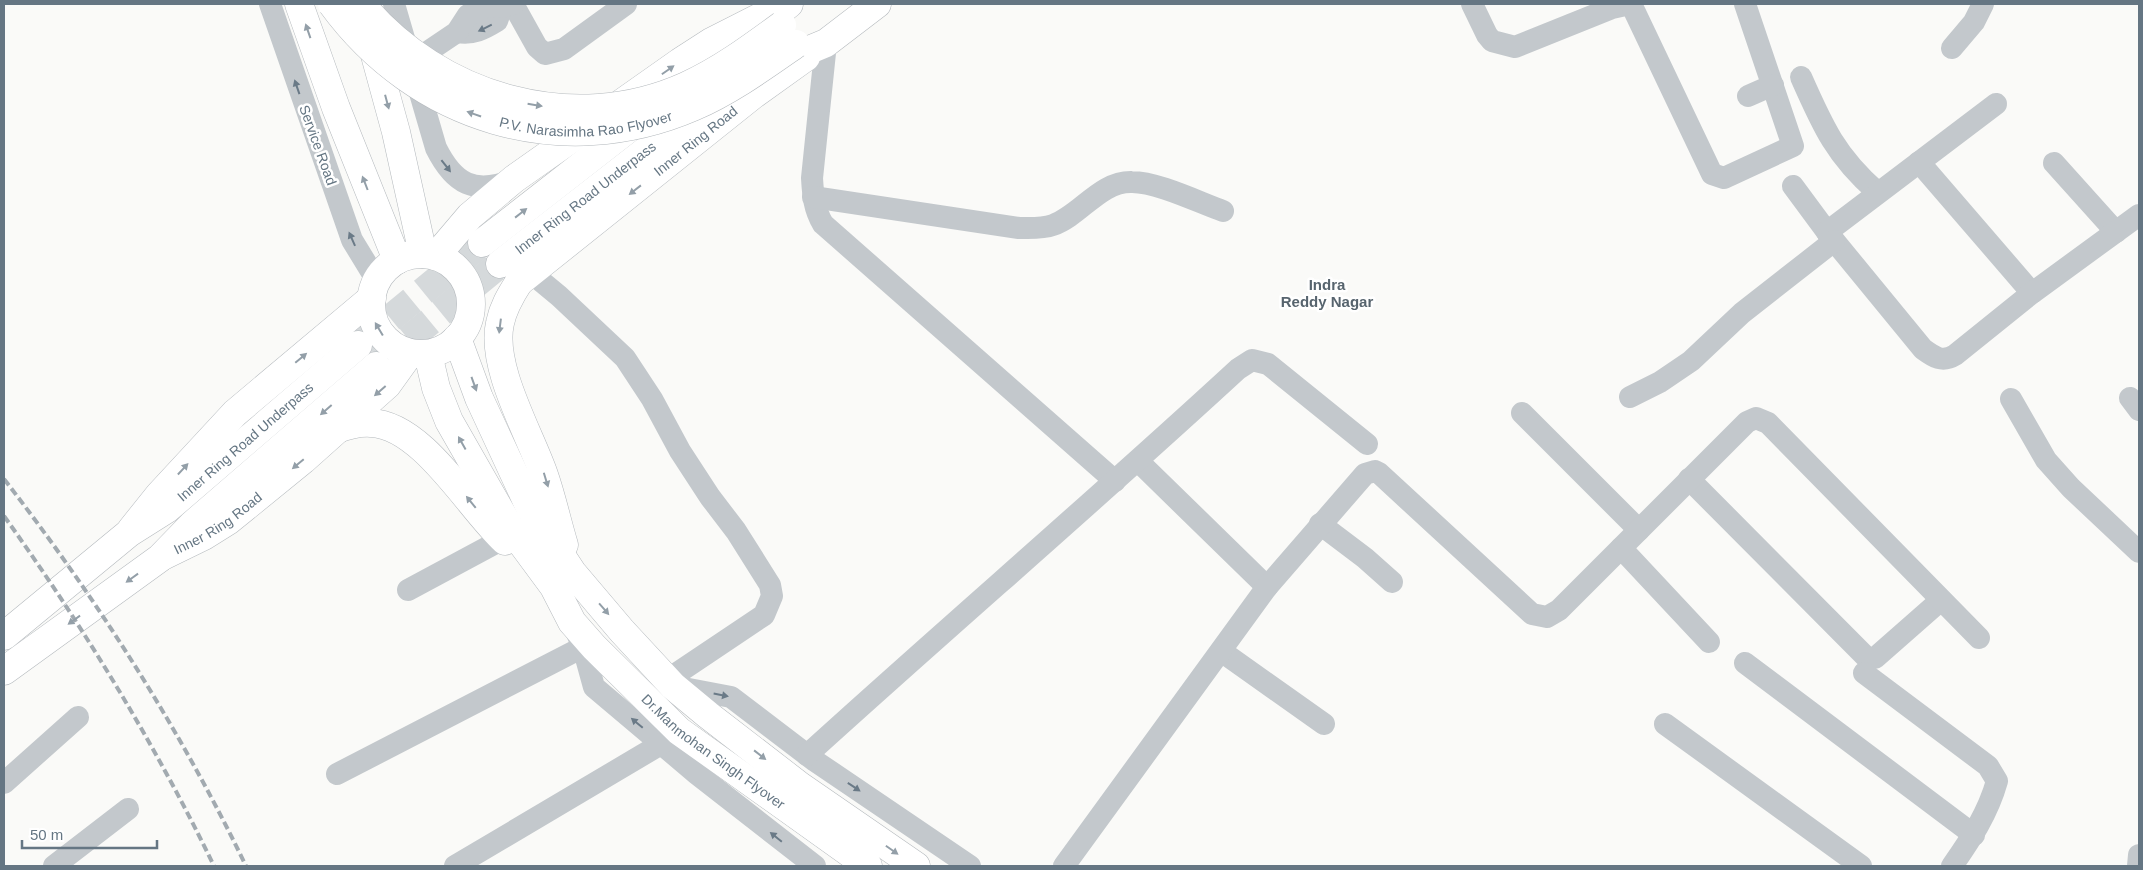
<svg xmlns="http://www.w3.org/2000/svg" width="2143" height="870" font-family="Helvetica,sans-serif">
<rect width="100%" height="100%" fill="#fafaf8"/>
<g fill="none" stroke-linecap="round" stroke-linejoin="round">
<!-- highway-tunnel -->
<g stroke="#d5d9db" stroke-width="28" stroke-dasharray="28 14" stroke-linecap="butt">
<path d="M358 345 482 243"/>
<path d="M376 366 500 264"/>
</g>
<defs>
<g id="major">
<path d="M436 256 470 216 514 179 680 62 711 42 772 11"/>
<path id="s1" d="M519 282 753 95 806 57"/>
<path d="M131 530 159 495 235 413 372 298"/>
<path id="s2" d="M163 556 204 536 228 521 303 460 387 385 410 353"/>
</g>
<g id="highway">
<path d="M299 4 336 108 397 260"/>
<path d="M750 35 789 4"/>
<path d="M370 37 396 132 423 254"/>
<path d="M773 65 826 43 877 4"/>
<path d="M482 243 641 119"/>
<circle cx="421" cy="304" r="50"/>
<path id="s3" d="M500 264 706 104"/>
<path d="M519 282C510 296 503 308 500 323 490 367 530 434 544 475 552 498 557 522 564 545"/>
<path d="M457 338 479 398 530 508 572 572 622 631 673 686 708 715 800 786 916 866"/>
<path id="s4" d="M428 354 436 388 449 421 509 526 554 587 572 622 594 647 679 731 868 866"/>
<path d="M334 430C346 426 358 422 371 423 423 425 469 508 505 541"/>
<path id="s5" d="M4 636 129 533 167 509 358 345"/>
<path d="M4 671 160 558 193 524 376 366"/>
</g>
</defs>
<!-- major casing -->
<use href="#major" stroke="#b5babe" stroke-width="29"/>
<!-- highway casing -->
<use href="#highway" stroke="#b4b9bd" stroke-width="29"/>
<!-- minor -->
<g stroke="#c3c8cc" stroke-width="22">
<path d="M270 4 352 240 377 281"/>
<path d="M394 4 436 148C454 184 474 195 513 180"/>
<path d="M513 4 537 47 545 54 564 49 626 4"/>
<path d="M1472 4 1487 35 1492 41 1515 47 1612 8 1630 4"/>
<path d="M1631 4 1712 174 1724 178 1793 146 1745 4"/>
<path d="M457 32C473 35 484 29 497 21L502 7"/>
<path d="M826 43 812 178C813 195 814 209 823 224L1115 481"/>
<path d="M1952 48 1974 22 1983 4"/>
<path d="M411 63 457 32 468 15 487 6 502 7 513 4"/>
<path d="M1801 77C1823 127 1836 156 1877 192"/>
<path d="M1748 96 1773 85"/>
<path d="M1919 162 2032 293"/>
<path d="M2054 163 2116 232"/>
<path d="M1793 186 1827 232 1923 349C1934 357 1942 363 1955 355L2032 293 2139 215"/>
<path d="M813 197 1019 228C1030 228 1042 229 1053 225 1081 215 1100 181 1132 182 1157 182 1198 202 1223 211"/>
<path d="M1827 232 1996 104"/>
<path d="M530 272 559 296 625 358 652 399 680 451 710 497 736 531 770 585 772 596 764 615 667 680"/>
<path d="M1630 397 1660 382 1691 361 1742 313 1834 241"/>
<path d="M2130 398 2139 410"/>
<path d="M2011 399 2046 460 2071 488 2139 552"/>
<path d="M1522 413 1639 530"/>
<path d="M1138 461 1267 587"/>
<path d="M1689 479 1867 658H1875L1941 600"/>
<path d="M1320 524 1365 558 1392 582"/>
<path d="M1621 548 1709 642"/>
<path d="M408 590 503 539"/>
<path d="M576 631 583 647 594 687 697 774 815 866"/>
<path d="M1221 651 1324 724"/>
<path d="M1745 663 1974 835"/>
<path d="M1864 673 1988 766 1997 781C1988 813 1971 839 1952 866"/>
<path d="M673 686 731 697 815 761 970 866"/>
<path d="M1665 724 1861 866"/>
<path d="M807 755C950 625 1096 500 1238 369L1252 360 1268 364 1367 444"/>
<path d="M337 774 583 647"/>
<path d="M4 783 78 717"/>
<path d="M54 866 128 809"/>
<path d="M455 866 661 744"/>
<path d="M1064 866 1267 587 1365 474 1375 471 1379 473 1532 614 1547 617 1559 610 1747 422 1756 418 1768 423 1979 638"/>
<path d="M2138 866 2139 855"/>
</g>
<!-- major -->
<use href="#major" stroke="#fff" stroke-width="28"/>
<!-- highway -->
<use href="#highway" stroke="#fff" stroke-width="28"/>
<!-- rail -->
<g stroke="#a2aab0" stroke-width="4" stroke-dasharray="8 4" stroke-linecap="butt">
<path d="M4 479C97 599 180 729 246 866"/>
<path d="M4 516C83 626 155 744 214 866"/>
</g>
<defs>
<g id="highway-bridge">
<path id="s6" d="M332 4C416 119 561 164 693 107 730 91 763 67 796 44"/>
<path d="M361 4C439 98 573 137 686 86 721 70 752 47 782 25"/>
</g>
</defs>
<!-- highway-bridge casing -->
<use href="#highway-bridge" stroke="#b4b9bd" stroke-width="29" stroke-linecap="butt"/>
<!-- highway-bridge -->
<use href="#highway-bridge" stroke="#fff" stroke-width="28"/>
</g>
<!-- one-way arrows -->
<defs><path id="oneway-solid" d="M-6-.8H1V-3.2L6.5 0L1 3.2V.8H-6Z" transform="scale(1.25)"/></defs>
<g fill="#6a7a87">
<use href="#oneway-solid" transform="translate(485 28) rotate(154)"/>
<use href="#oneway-solid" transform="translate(297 87) rotate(-109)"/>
<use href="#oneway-solid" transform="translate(446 166) rotate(52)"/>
<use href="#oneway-solid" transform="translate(352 239) rotate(-114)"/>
<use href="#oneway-solid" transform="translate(721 695) rotate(11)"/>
<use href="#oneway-solid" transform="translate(637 723) rotate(-140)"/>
<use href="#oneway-solid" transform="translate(854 787) rotate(34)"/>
<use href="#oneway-solid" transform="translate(776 837) rotate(-141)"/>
</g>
<g fill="#939fa8">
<use href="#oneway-solid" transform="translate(308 31) rotate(-109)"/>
<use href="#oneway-solid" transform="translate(668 70) rotate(-35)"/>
<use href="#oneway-solid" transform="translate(387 102) rotate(75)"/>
<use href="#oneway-solid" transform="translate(535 105) rotate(9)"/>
<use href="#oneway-solid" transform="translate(474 114) rotate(-161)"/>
<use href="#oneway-solid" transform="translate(365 183) rotate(-111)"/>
<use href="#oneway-solid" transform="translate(635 190) rotate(142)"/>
<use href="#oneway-solid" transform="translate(521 213) rotate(-38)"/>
<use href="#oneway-solid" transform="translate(500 326) rotate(97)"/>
<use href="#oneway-solid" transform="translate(379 329) rotate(-121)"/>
<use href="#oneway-solid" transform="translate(301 358) rotate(-40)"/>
<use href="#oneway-solid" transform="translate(474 384) rotate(70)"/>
<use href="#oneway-solid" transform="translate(380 391) rotate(139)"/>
<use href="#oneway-solid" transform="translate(326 410) rotate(139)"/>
<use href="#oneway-solid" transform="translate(462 443) rotate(-119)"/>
<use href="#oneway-solid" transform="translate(298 464) rotate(140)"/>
<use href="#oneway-solid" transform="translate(183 469) rotate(-47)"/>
<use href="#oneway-solid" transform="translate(546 480) rotate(73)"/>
<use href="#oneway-solid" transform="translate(471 502) rotate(-129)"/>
<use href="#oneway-solid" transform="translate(132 578) rotate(144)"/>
<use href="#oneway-solid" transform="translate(604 609) rotate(49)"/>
<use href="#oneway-solid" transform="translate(74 620) rotate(144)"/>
<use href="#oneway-solid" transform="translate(760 755) rotate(38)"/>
<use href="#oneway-solid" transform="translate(892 850) rotate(35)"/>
</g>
<g text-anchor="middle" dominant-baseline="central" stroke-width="5" stroke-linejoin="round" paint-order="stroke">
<!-- street labels -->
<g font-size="14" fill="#657683" stroke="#fff">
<text stroke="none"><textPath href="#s6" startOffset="296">P.V. Narasimha Rao Flyover</textPath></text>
<text stroke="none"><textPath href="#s1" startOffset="226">Inner Ring Road</textPath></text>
<text transform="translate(318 145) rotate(70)">Service Road</text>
<text stroke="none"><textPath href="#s3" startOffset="108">Inner Ring Road Underpass</textPath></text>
<text stroke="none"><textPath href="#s5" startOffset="310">Inner Ring Road Underpass</textPath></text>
<text stroke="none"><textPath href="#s2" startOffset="64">Inner Ring Road</textPath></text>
<text stroke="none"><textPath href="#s4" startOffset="499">Dr.Manmohan Singh Flyover</textPath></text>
</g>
<!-- neighbourhood labels -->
<g font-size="15" font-weight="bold" fill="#57646e" stroke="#fff">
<text x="1327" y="284">Indra<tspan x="1327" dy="17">Reddy Nagar</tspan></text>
</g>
</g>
<!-- border -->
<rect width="2143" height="870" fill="none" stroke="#657683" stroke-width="10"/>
<!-- scale -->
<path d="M22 840v8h135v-8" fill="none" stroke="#657683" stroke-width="2.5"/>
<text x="30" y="840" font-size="15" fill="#657683" stroke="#ffffff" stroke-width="4" paint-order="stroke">50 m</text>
</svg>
